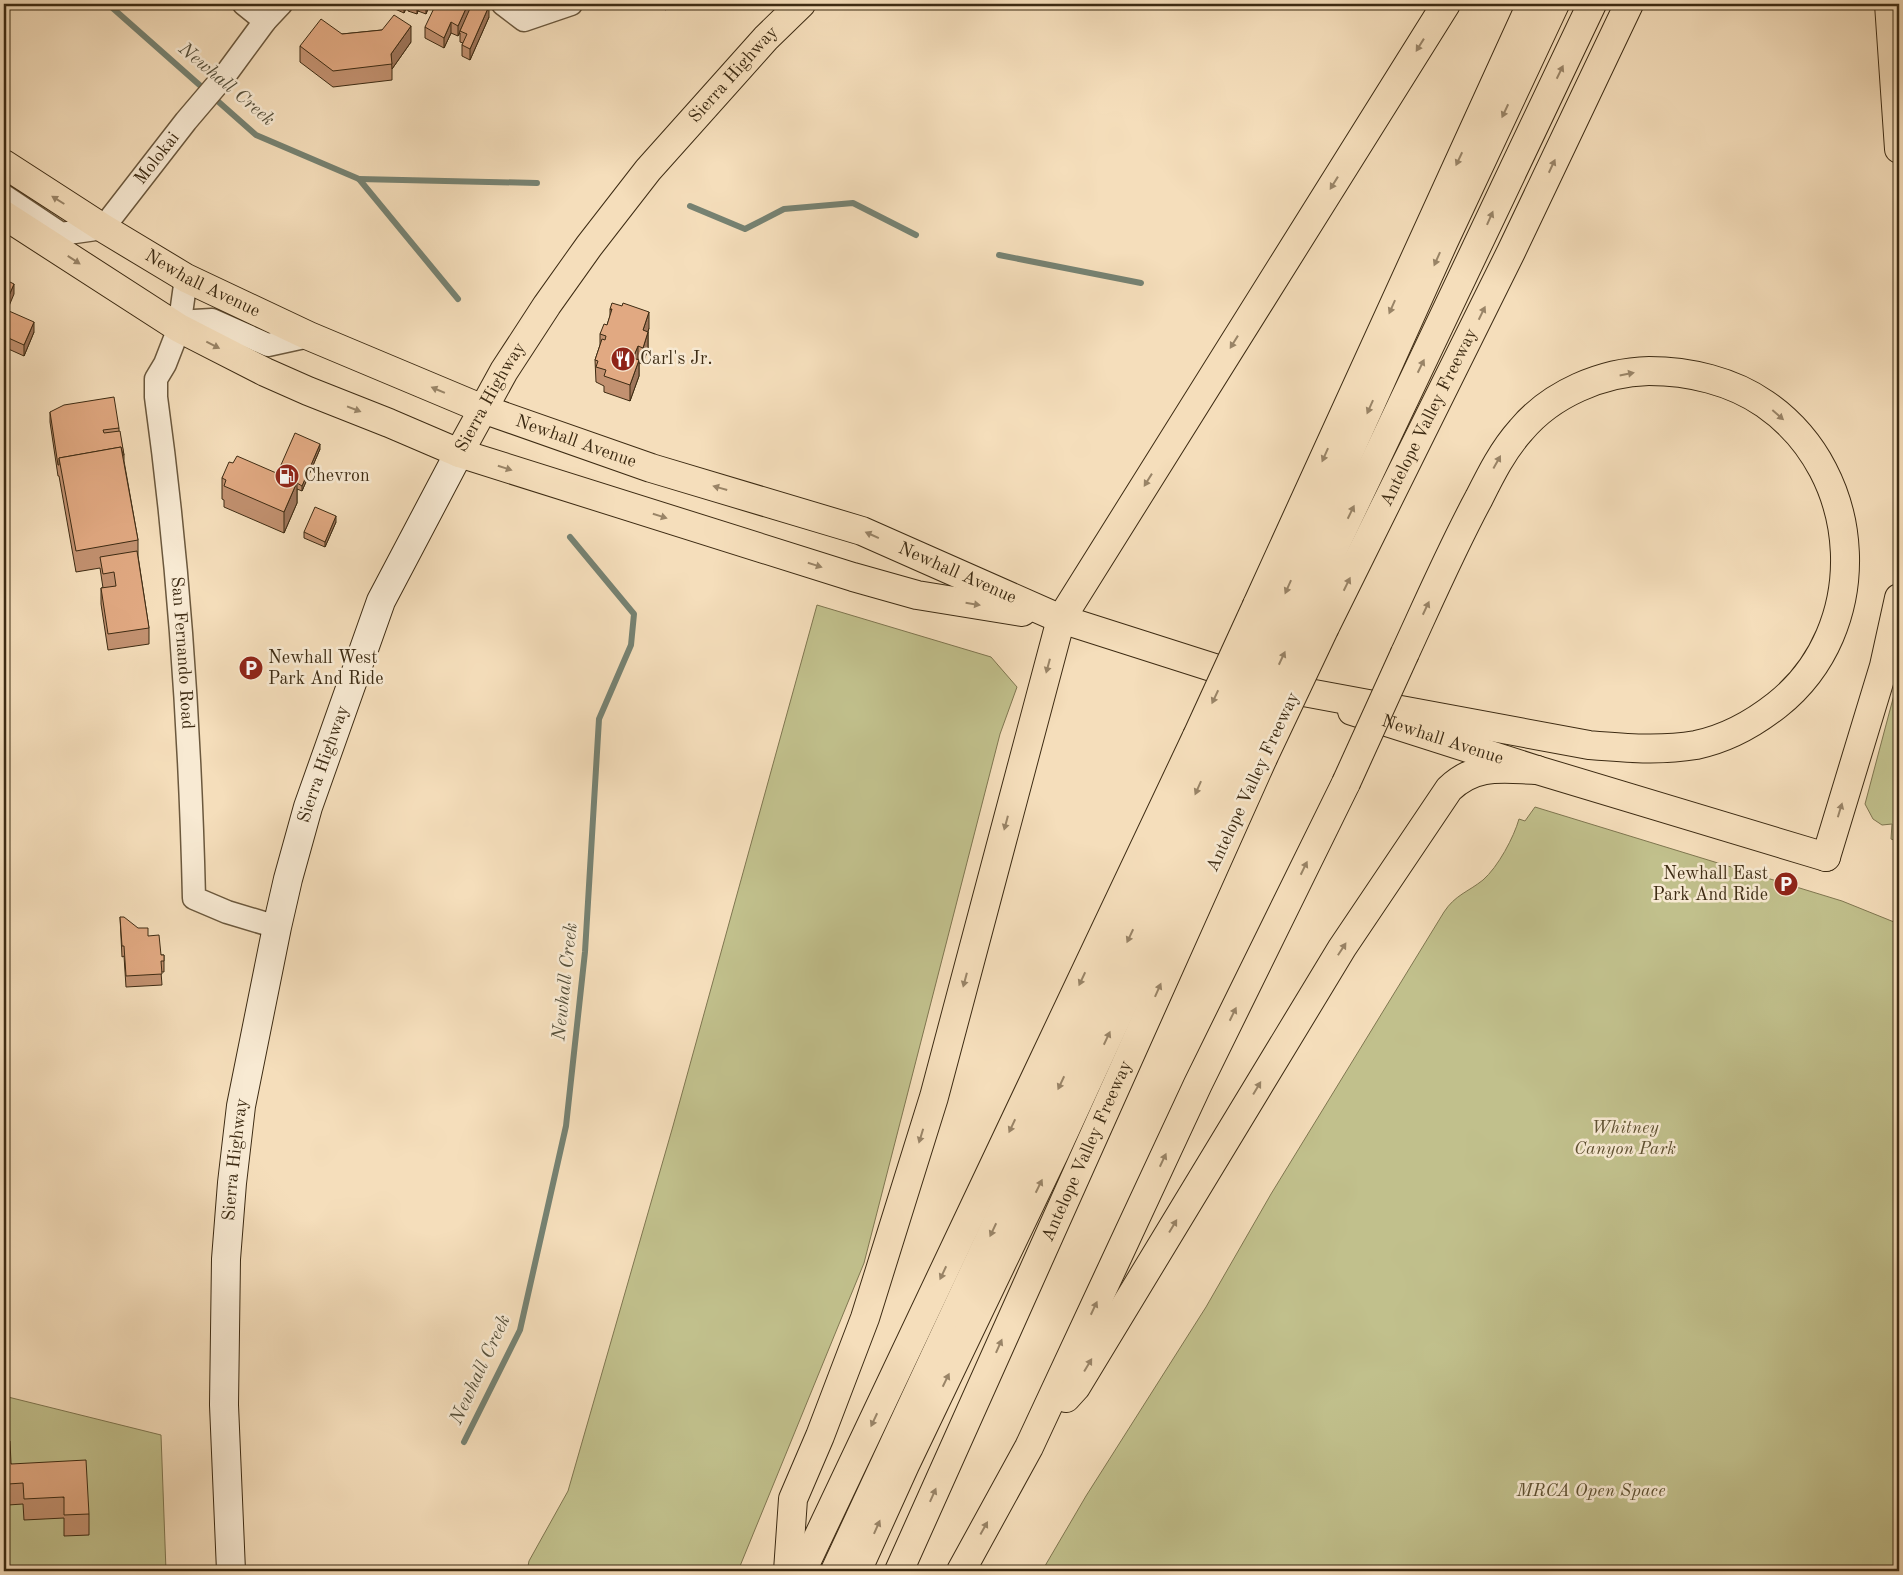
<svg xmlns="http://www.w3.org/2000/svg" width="1903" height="1575" font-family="'Old Standard TT',serif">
<rect width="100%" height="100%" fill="#f5debb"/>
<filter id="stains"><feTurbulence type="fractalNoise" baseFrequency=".004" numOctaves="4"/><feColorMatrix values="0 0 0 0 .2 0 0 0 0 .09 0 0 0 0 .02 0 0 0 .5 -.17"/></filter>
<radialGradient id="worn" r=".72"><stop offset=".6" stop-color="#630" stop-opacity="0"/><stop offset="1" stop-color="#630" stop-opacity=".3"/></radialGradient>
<!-- green -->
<g fill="#c1c08c" stroke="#7f7650">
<path d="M817 605 991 657 1017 687 1000 734 864 1263 738 1571H527L529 1561 568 1491 673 1126Z"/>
<path d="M1899 676V842L1891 839 1892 824 1882 825 1873 819 1865 804Z"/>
<path d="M1535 807 1842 901 1899 924V1571H1042L1086 1496 1206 1307 1271 1194 1444 912C1455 895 1468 892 1483 880 1498 867 1514 837 1519 819L1525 821Z"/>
<path d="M4 1396 161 1435 166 1571H4Z"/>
</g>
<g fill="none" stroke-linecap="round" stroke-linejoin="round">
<!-- stream -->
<g stroke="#768272" stroke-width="6">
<path d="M108 4 256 135 359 179 458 299"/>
<path d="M359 179 537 183"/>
<path d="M690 206 745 229 784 209 853 203 916 235"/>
<path d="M999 255 1141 283"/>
<path d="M464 1442 520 1330 566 1126 585 952 599 719 631 645 634 614 570 537"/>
</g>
<defs>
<g id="minor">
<path d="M244 4 265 21"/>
<path d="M503 4 524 20 571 4"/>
<path id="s1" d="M4 196 61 234 103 228 186 121 226 74 265 21 281 4"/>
<path id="s2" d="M186 278 179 328 165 364 156 379V397C179 563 190 731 194 898L227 912 277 927"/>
<path d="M179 328 194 321 212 320 268 345 309 336"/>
</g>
<g id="secondary">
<path id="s3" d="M231 1571 224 1405 226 1259 232 1183 241 1106 277 927 288 879 308 807 381 601 459 453"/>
</g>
<g id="primary">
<path id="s4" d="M4 164 103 228 186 278 309 336 483 409 651 468 862 531 1061 619 1249 679"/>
<path d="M4 215 179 328 265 372 308 391 389 423 459 453 853 577 917 595 1022 612"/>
<path id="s5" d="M459 453 504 371 547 305 589 246 648 170 766 38 801 4"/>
<path id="s6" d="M1352 711 1537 770 1826 857"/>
</g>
<g id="motorway">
<path d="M1889 4 1899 149"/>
<path d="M1257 605 1531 4"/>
<path d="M1277 612 1444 241 1555 4"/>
<path d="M1300 619 1592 4"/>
<path id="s7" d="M1325 627 1511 252 1629 4"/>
<path d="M1271 686 1589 745C1625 748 1660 751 1696 745 1725 739 1753 724 1777 705 1873 629 1866 474 1765 404 1732 381 1689 371 1649 371 1602 372 1551 394 1521 430 1503 450 1491 474 1479 498 1452 548 1429 601 1405 653"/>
<path d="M1826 857 1884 666 1899 598"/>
<path d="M1066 1398 1076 1387 1342 948 1449 789C1476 763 1503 769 1537 770"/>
<path d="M788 1571 793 1499 820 1436 865 1318 934 1097 1061 619 1446 4"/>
<path d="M802 1571 1197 736"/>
<path d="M835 1571 1174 842 1218 743"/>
<path d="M857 1571 905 1465 1054 1154 1240 750"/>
<path id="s8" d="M899 1571 1263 758"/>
<path d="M961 1571 1029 1447 1198 1084 1346 783"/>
</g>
</defs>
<!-- minor casing -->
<use href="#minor" stroke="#6b583d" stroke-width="25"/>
<!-- secondary casing -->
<use href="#secondary" stroke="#3d2b13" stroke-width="30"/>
<!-- primary casing -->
<use href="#primary" stroke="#3d2b13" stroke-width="30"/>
<!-- motorway casing -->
<use href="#motorway" stroke="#3d2b13" stroke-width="30"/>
<!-- minor -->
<use href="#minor" stroke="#f8ead3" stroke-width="22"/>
<!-- secondary -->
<use href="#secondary" stroke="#f8ead3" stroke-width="28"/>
<!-- primary -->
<use href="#primary" stroke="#f5debb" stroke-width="28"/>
<!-- motorway -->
<use href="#motorway" stroke="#f5debb" stroke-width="28"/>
<defs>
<g id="motorway-bridge">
<path d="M1197 736 1257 605"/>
<path d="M1218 743 1277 612"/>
<path d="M1240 750 1300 619"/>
<path d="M1263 758 1325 627"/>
<path d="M1346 783 1405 653"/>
</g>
</defs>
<!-- motorway-bridge casing -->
<use href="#motorway-bridge" stroke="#3d2b13" stroke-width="30" stroke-linecap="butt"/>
<!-- motorway-bridge -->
<use href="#motorway-bridge" stroke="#f5debb" stroke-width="28"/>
</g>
<!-- wall -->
<g fill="#c29170" stroke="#3d2b13">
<path d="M395 4H408L404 13 395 9Z"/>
<path d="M408 4H430L426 14 418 11 417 14 408 11Z"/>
<path d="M470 4V9L489 17 470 60 462 56V45L463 43 460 42V33L458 36 451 33 444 48 425 38V27Z"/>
<path d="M655 4H669L666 10Z"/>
<path d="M382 30 411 42 392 69V80L333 87 300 62V46L342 34Z"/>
<path d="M610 309 649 328 648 332V348L643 364 639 363V376L630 401 604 392V386L596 382 595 360 600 345V334L607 325 610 316Z"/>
<path d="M4 323 34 332 24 356 4 347Z"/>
<path d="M50 412 119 428V431L124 455V461L138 540V556L149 628V644L108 650 101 604V588H103L100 568 76 572 59 476H58L50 422Z"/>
<path d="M320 449 302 491 297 489V503L284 533 224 507V500L222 499V478L233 463 277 474Z"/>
<path d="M336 522 325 547 304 538V532Z"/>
<path d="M120 917 148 936 161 955H164V972H161L162 985 126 987 124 956 122 957Z"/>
<path d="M4 1442 11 1464 89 1514V1535L64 1536V1518L24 1520 23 1504 8 1505 7 1530H4Z"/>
</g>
<!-- shaded-wall -->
<g fill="#9e765b" stroke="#3d2b13">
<path d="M404 4H408L404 13Z"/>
<path d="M417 4H418V11L417 14Z"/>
<path d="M426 4H430L426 14Z"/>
<path d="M468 4H470V11L460 31 458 36V26Z"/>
<path d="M666 4H669L666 10Z"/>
<path d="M489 6V17L470 60V49Z"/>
<path d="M451 22V33L444 48V38Z"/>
<path d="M411 26V42L392 69 391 54Z"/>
<path d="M14 284V294L4 318V307Z"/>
<path d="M649 312V328L643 346V330Z"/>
<path d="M34 322V332L24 356V345Z"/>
<path d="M648 332V348L643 364V348Z"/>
<path d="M638 346V362L633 358Z"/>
<path d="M639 360V376L630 401V385Z"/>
<path d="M320 444V449L302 491V486Z"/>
<path d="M297 482V503L284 533V512Z"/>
<path d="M336 516V522L325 547V542Z"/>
</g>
<!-- building -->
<g fill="#e1a982" stroke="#3d2b13">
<path d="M436 4H468L458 26 451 22 444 38 425 27Z"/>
<path d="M472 4H484L489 6 470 49 462 45 467 34 460 31Z"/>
<path d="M394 15 411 26 391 54 392 64 333 71 300 46 321 19 342 34 382 30Z"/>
<path d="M4 279 14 284 4 307Z"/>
<path d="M612 303 622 306 623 303 649 312 643 330 648 332 643 348 638 346 633 358 639 360 630 385 604 376 606 370 596 367 598 361 595 360 602 339 605 340 606 336 600 334 604 324 607 325 612 309H610Z"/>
<path d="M9 311 34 322 24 345 4 336V323Z"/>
<path d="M114 397 119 428 103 430 104 433 120 431 124 455H123L121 447 59 458V465H58L50 412 64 405Z"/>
<path d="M295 433 320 444 302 486 297 483V482L277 474Z"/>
<path d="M121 447 138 540 76 551 59 458Z"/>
<path d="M237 456 297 482 284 512 224 486 226 480 222 478 229 462 233 463Z"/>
<path d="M315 507 336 516 325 542 304 532Z"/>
<path d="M137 551 149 628 108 634 101 588 116 586 114 572 103 574 100 557Z"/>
<path d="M120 917H124L138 928H148V936L159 935 161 955H164V961H161L162 974 126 976 124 946H122Z"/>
<path d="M10 1441 11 1464 86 1460 89 1514 64 1515V1497L24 1499 23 1483 8 1484 7 1509H4V1442Z"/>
</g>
<!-- one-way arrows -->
<defs><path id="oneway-solid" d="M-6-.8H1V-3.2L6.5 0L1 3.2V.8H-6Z" transform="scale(1.25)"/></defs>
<g fill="#998467">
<use href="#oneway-solid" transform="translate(1420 45) rotate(122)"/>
<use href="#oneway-solid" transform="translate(1560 72) rotate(-64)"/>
<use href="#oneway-solid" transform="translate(1505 111) rotate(115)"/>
<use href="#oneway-solid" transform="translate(1459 159) rotate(115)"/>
<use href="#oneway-solid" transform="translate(1552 166) rotate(-65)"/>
<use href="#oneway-solid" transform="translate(1334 183) rotate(122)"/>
<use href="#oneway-solid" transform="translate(58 200) rotate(-148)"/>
<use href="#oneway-solid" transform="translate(1490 218) rotate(-66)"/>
<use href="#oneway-solid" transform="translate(1437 259) rotate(114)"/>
<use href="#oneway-solid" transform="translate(74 260) rotate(33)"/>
<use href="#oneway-solid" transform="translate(1392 307) rotate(114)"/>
<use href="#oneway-solid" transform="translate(1482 313) rotate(-64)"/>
<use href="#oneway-solid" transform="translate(1234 342) rotate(122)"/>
<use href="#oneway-solid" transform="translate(213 345) rotate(27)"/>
<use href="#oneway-solid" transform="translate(1421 366) rotate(-64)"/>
<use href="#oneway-solid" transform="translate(1627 374) rotate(-11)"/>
<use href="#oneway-solid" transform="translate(438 390) rotate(-157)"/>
<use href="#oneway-solid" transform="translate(1370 407) rotate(114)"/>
<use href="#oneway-solid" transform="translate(354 409) rotate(21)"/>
<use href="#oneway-solid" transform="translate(1778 415) rotate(41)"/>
<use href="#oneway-solid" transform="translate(1325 455) rotate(114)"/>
<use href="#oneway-solid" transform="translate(1497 462) rotate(-61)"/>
<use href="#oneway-solid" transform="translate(505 468) rotate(18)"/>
<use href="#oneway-solid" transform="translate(1148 480) rotate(122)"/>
<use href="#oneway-solid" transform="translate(720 488) rotate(-164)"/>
<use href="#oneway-solid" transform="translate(1351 512) rotate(-64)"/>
<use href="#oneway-solid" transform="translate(660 516) rotate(17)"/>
<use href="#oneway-solid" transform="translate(872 535) rotate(-156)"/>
<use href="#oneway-solid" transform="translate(815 565) rotate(17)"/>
<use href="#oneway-solid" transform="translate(1347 584) rotate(-64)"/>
<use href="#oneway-solid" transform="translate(1288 587) rotate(114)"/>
<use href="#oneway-solid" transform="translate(973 604) rotate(9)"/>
<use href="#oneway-solid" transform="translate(1426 608) rotate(-65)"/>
<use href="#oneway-solid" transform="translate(1282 658) rotate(-65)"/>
<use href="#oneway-solid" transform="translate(1048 666) rotate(105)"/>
<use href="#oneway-solid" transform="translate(1215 697) rotate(115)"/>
<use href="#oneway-solid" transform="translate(1198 788) rotate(114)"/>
<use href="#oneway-solid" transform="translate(1840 810) rotate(-73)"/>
<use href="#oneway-solid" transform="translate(1006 823) rotate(105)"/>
<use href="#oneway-solid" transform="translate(1304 868) rotate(-64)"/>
<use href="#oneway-solid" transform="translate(1130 936) rotate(115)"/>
<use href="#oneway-solid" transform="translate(1342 949) rotate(-57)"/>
<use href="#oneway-solid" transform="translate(1082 979) rotate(115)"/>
<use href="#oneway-solid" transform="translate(965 980) rotate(105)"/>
<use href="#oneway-solid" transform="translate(1158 990) rotate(-66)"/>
<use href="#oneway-solid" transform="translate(1233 1014) rotate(-64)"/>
<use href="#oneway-solid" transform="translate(1107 1038) rotate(-65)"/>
<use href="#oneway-solid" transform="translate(1061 1083) rotate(115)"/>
<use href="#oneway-solid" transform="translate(1257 1088) rotate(-59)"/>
<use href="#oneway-solid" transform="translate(1012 1126) rotate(115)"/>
<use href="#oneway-solid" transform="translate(921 1136) rotate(107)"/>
<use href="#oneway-solid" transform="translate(1163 1160) rotate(-65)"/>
<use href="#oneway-solid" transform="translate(1039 1186) rotate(-64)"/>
<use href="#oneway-solid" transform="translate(1173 1226) rotate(-59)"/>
<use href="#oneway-solid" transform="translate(993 1230) rotate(115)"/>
<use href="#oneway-solid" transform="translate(943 1273) rotate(115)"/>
<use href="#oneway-solid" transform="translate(1094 1308) rotate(-65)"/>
<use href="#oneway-solid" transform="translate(999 1346) rotate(-66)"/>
<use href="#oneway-solid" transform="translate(1088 1365) rotate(-59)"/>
<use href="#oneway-solid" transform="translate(946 1380) rotate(-64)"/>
<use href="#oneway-solid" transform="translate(874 1420) rotate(115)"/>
<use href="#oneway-solid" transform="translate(933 1495) rotate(-66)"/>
<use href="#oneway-solid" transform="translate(877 1527) rotate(-66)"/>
<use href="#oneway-solid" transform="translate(984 1528) rotate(-61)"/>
</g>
<!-- icons -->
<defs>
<symbol id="restaurant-disc" viewBox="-11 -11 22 22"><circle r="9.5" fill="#8f2418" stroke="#f8ead3"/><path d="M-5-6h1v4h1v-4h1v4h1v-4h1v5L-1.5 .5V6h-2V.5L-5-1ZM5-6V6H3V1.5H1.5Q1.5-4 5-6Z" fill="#fff"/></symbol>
<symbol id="fuel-disc" viewBox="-11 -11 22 22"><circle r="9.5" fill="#8f2418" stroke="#f8ead3"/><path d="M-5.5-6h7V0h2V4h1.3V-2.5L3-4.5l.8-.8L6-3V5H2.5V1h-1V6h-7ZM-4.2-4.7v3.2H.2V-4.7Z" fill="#fff"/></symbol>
<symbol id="parking-disc" viewBox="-11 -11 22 22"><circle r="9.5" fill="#8f2418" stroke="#f8ead3"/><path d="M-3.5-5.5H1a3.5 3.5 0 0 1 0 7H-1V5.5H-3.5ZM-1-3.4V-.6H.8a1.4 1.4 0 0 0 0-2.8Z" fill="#fff"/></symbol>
</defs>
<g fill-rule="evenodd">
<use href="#restaurant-disc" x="609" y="345" width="28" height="28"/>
<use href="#fuel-disc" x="273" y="462" width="28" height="28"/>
<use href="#parking-disc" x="237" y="654" width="28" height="28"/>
<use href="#parking-disc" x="1772" y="870" width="28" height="28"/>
</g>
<g text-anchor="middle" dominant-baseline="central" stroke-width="5" stroke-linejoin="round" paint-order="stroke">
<!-- street labels -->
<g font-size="18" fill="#3d2b13" stroke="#f8ead3">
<text stroke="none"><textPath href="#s5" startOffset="469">Sierra Highway</textPath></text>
<text stroke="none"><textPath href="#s1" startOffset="199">Molokai</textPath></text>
<text stroke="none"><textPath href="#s4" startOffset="232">Newhall Avenue</textPath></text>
<text stroke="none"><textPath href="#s5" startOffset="64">Sierra Highway</textPath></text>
<text stroke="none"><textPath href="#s7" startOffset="234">Antelope Valley Freeway</textPath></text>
<text stroke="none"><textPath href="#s4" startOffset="638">Newhall Avenue</textPath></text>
<text stroke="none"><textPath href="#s4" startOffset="1042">Newhall Avenue</textPath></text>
<text stroke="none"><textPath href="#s2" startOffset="382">San Fernando Road</textPath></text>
<text stroke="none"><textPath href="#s6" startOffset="95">Newhall Avenue</textPath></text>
<text stroke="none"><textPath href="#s3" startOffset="818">Sierra Highway</textPath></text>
<text transform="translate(1253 782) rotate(-65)">Antelope Valley Freeway</text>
<text stroke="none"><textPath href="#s8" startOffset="460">Antelope Valley Freeway</textPath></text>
<text stroke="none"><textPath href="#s3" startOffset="412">Sierra Highway</textPath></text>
</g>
<!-- poi labels -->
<g font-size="18" fill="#3d2b13" stroke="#f8ead3" text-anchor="start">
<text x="640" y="359">Carl's Jr.</text>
<text x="304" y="476">Chevron</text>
<text x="268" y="658">Newhall West<tspan x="268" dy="21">Park And Ride</tspan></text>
<text x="1768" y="874" text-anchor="end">Newhall East<tspan x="1768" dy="21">Park And Ride</tspan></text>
</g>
<!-- park labels -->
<g font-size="18" font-style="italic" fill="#5e5031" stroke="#f8ead3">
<text x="1625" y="1128">Whitney<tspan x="1625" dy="21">Canyon Park</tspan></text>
<text x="1591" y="1491">MRCA Open Space</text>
</g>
<!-- water labels -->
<g font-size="19" font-style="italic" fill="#554f3a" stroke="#f8ead3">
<text transform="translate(226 85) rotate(40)">Newhall Creek</text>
<text transform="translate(566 982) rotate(-84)">Newhall Creek</text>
<text transform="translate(481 1370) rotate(-65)">Newhall Creek</text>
</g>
</g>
<!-- margin -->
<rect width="1903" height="1575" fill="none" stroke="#f5debb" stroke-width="20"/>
<rect x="5" y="5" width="1893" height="1565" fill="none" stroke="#3d2b13" stroke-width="2.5"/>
<rect x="10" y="10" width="1883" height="1555" fill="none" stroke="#3d2b13"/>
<rect width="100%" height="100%" filter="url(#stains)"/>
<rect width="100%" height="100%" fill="url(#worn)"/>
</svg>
